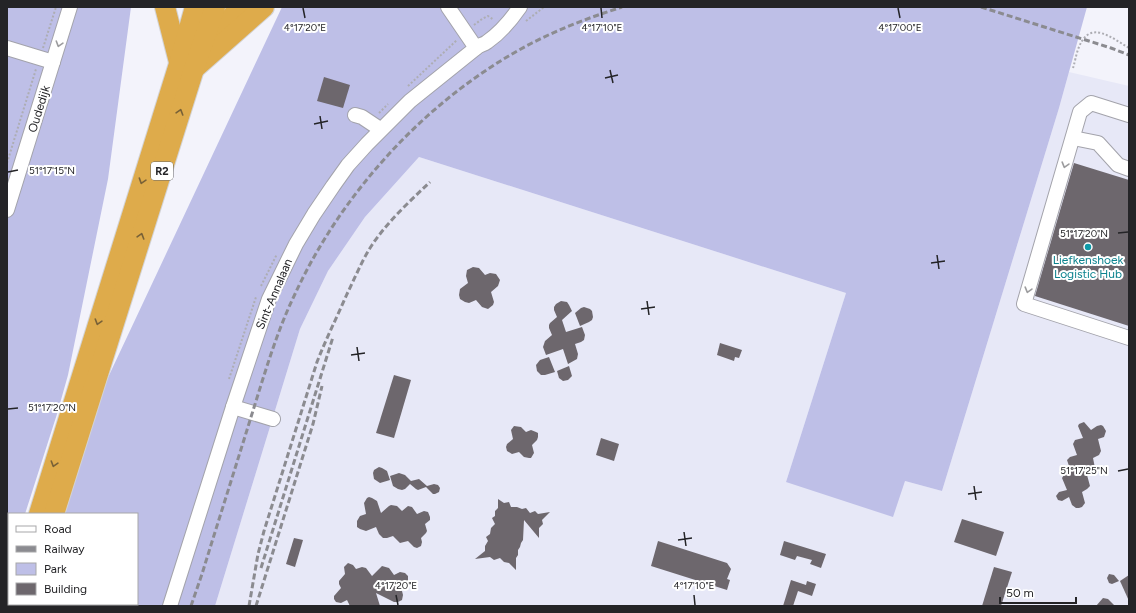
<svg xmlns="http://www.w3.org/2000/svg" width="1136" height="613" font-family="Figtree,sans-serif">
<rect width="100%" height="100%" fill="#f3f3fb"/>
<!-- built -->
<path fill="#e7e8f7" d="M1069 72 1129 86V606H215L300 329 328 271 365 217 419 157 846 293 786 482 905 481 942 491 1059 108Z"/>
<!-- green -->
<g fill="#bebfe7">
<path d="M7 7H131L108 179 68 375 57 414 25 514H9V563L7 569Z"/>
<path d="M282 7H1087L1059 108 942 491 905 481 893 517 786 482 846 293 419 157 365 217 328 271 300 329 215 606H34L35 604H137V514H63L104 386Z"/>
</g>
<!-- building -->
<g fill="#6d676d">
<path d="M324 77 350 85 343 108 317 101Z"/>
<path d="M1074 163 1129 180V326L1035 296Z"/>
<path d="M473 267 479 268 485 275 490 273 496 274 500 280 498 286 491 292 494 302 493 305 488 309 482 307 476 300 469 303 465 302 460 299 459 295 460 289 468 283 466 276 467 270Z"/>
<path d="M561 301 567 302 569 305 572 311 562 320 566 332 582 327 585 335 584 340 581 342 575 344 578 354 577 359 568 364 563 349 546 355 543 347 545 341 552 335 549 328V325L550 323 557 317 554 310V307L556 304Z"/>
<path d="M584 307 590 309 592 311 593 317 592 320 589 322 580 326 575 313 581 308Z"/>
<path d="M720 343 742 350 739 358 735 357 734 361 717 355Z"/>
<path d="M549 357 555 372 545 375H541L537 371 536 365 540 360Z"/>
<path d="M569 366 572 376 568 380 563 381 559 378 557 371Z"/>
<path d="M394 375 411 380 394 438 376 433Z"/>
<path d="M1084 422 1091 430 1097 426 1101 425 1103 426 1106 431 1104 437 1098 439 1101 451 1099 455 1093 458 1095 468 1093 472 1087 475 1090 486 1087 489 1082 492 1085 503 1082 507 1079 508H1076L1072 505 1069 497 1062 501 1058 500 1056 496 1059 492 1067 490 1062 478 1064 475 1071 472 1067 460 1070 457 1077 455 1073 444 1075 440 1083 438 1078 426 1079 424Z"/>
<path d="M514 426 521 427 526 432 531 430 536 432 538 433V437L537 440 532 445 534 453 531 458H529L524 457 519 452 512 454 507 451 506 447 507 444 513 439 511 430Z"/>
<path d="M601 438 619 444 614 461 596 455Z"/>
<path d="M379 467 382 468 387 471 390 480 380 483 374 479 373 473 374 470Z"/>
<path d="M399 473 405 475 411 481 419 479 427 486 434 484 438 485 440 488 439 492 435 494H433L426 487 418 490 416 489 410 484 405 489 402 490 398 489 393 486 390 476Z"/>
<path d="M369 497 372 498 377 501 381 513 389 506 391 505 397 506 402 511 408 506 412 507 417 514 424 511 428 512 430 517V520L425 524 427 531 426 533 421 538 422 542 421 546 417 548 414 547 408 541 400 543 393 536 387 538H383L379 534 376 527 366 531 360 529 357 527V521L360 516 366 514 364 503 367 498Z"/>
<path d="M498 499 504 503 509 502 511 507H517L522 509 526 508 530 513 535 511 538 514 550 512 542 520 543 524 539 528V538L524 520 523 540 521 543 520 547 518 550V555L516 558V570L509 563 504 562 500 558 494 560 490 557 475 559 485 551V546L488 541 486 537 490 534 491 528 495 524 492 518 495 516V511L498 508Z"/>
<path d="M962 519 1004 532 996 556 954 542Z"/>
<path d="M294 538 303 540 295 567 286 564Z"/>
<path d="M658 541 727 563 731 569 727 579 730 580 727 590 651 566Z"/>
<path d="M784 541 826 554 821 568 810 564 812 560 797 556 795 560 780 555Z"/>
<path d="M348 563 353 565 356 569 362 567 366 568 372 576 382 566 389 568 394 575 400 572 405 573 408 576V581L406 585 401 587 403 595 402 600 398 602H394L376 593 380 606H350L347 600 341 603 336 602 334 599V596L341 588 339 584V581L345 574 344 567Z"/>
<path d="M994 567 1012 572 1001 606H982Z"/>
<path d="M1109 574 1114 575 1119 581 1112 584 1109 583 1107 578Z"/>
<path d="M1129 575V601L1120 581Z"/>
<path d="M791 580 806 585 807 581 816 584 812 596 798 591 793 606H783Z"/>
<path d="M1103 598 1108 599 1115 606H1096Z"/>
</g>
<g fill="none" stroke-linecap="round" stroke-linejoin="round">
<defs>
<g id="minor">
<path d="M448 7 476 48"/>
<path d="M7 48 53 62"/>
<path d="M355 115 362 117 380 129"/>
<path d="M1129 115 1091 103 1080 112 1024 304 1129 338"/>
<path d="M1073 138 1098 143 1118 165 1129 169"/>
<path d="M7 210 70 7"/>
<path d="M233 407 273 419"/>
<path d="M170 606 233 407 269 299 296 244 314 214 333 186 348 165 367 144 410 101 476 48C479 45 483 45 487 42 500 33 511 20 520 7"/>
</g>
<g id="highway">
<path d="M165 7 179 62"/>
<path d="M215 40 239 7"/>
<path d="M195 68 264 7"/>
<path d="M39 514 179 64 195 7"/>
<path d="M54 514 194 69 215 7"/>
<path d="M10 606V604"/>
<path d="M25 606V604"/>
</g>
</defs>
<!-- minor casing -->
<use href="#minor" stroke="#a3a3ab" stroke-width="16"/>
<!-- highway casing -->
<use href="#highway" stroke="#d3d3d4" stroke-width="22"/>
<!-- path -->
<g stroke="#adadb3" stroke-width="2" stroke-dasharray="2 2" stroke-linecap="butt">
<path d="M526 21 544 7"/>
<path d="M474 25 482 19 488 16 494 20"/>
<path d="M43 48 56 7"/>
<path d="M1073 68C1075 62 1076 54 1079 47 1090 19 1112 38 1129 48"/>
<path d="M408 86 457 40"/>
<path d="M379 113 388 104"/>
<path d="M7 163 36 69"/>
<path d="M261 286 277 254"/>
<path d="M229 379 256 297"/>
</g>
<!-- minor -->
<use href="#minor" stroke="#fff" stroke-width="14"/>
<!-- highway -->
<use href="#highway" stroke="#deab4b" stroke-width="20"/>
<!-- rail -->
<g stroke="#8b8b90" stroke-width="3" stroke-dasharray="6 3" stroke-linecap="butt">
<path d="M981 7 1111 48 1129 55"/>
<path d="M1128 7H1129"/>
<path d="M261 568 333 337"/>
<path d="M191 606 202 574C218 522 235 469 251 417 264 376 276 333 295 294 343 190 430 96 532 43 561 28 591 17 622 7"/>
<path d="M249 606 258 554 264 531 317 362C326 339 337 317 347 294 355 278 362 260 372 245 388 221 410 201 430 182"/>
<path d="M256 606 313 424 322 386"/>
</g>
</g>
<!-- one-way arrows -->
<defs><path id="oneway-chevron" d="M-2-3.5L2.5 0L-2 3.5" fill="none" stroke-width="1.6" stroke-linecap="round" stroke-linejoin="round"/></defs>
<g stroke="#9c9c9e">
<use href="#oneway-chevron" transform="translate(59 44) rotate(107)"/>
<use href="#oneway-chevron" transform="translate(1065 165) rotate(106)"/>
<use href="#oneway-chevron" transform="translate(1028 290) rotate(106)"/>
</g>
<g stroke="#786137">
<use href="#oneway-chevron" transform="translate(180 112) rotate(-73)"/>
<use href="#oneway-chevron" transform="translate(142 181) rotate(108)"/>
<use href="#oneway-chevron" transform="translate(141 236) rotate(-73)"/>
<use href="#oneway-chevron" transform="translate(98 322) rotate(107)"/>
<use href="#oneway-chevron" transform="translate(54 464) rotate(107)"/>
</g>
<!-- ticks -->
<path fill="none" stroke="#242427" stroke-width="1.5" d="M303 8 305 18M601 8 602 18M898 8 900 18M610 70 613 83M605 78 618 75M320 116 322 129M314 124 328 121M8 172 18 170M1118 233 1128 232M937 255 939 269M931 263 945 261M647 301 649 315M641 309 655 307M357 347 359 361M351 355 365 353M8 409 18 408M1118 471 1128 469M974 486 976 500M968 494 982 492M684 532 686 546M678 540 692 538M396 595 398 605M694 595 695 605"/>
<!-- markers -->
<circle fill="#0f9aa8" stroke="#fff" stroke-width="1.5" cx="1088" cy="247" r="4"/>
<g text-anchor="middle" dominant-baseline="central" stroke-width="4" stroke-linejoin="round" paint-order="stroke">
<!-- shield labels -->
<rect fill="#fff" stroke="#666668" stroke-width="1" x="151" y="162" width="22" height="18" rx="3"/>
<g font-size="11" font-weight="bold" fill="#242427">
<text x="162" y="171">R2</text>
</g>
<!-- street labels -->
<g font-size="12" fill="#242427" stroke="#fff">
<text transform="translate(39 109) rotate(-73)">Oudedijk</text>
<text transform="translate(274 294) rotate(-67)">Sint-Annalaan</text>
</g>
<!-- culture labels -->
<g font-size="12" fill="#0d838f" stroke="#fff">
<text x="1088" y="260">Liefkenshoek<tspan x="1088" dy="14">Logistic Hub</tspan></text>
</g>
</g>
<g font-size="10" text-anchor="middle" fill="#242427" stroke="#fff" stroke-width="4" stroke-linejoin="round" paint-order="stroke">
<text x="305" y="31">4°17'20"E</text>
<text x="602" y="31">4°17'10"E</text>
<text x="900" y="31">4°17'00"E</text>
<text x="52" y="174">51°17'15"N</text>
<text x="1084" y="237">51°17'20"N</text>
<text x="52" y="411">51°17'20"N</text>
<text x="1084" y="474">51°17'25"N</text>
<text x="396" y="589">4°17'20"E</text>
<text x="694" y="589">4°17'10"E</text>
</g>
<!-- border -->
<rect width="1136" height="613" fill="none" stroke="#242427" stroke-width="16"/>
<!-- legend -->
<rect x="8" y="513" width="130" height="92" fill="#ffffff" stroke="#a7a7a9"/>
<rect x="16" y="526" width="20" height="6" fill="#ffffff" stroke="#a7a7a9"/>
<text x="44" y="533" font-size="12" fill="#242427">Road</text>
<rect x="16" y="546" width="20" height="6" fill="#8b8b90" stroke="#a7a7a9"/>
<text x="44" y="553" font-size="12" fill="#242427">Railway</text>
<rect x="16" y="563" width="20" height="12" fill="#bebfe7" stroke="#a7a7a9"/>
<text x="44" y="573" font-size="12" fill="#242427">Park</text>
<rect x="16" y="583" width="20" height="12" fill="#6d676d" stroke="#a7a7a9"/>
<text x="44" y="593" font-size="12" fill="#242427">Building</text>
<!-- scale -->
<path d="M1000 597v6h76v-6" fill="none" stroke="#242427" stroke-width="2"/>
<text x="1006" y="597" font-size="12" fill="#242427" stroke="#ffffff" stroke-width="3" paint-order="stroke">50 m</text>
</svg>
